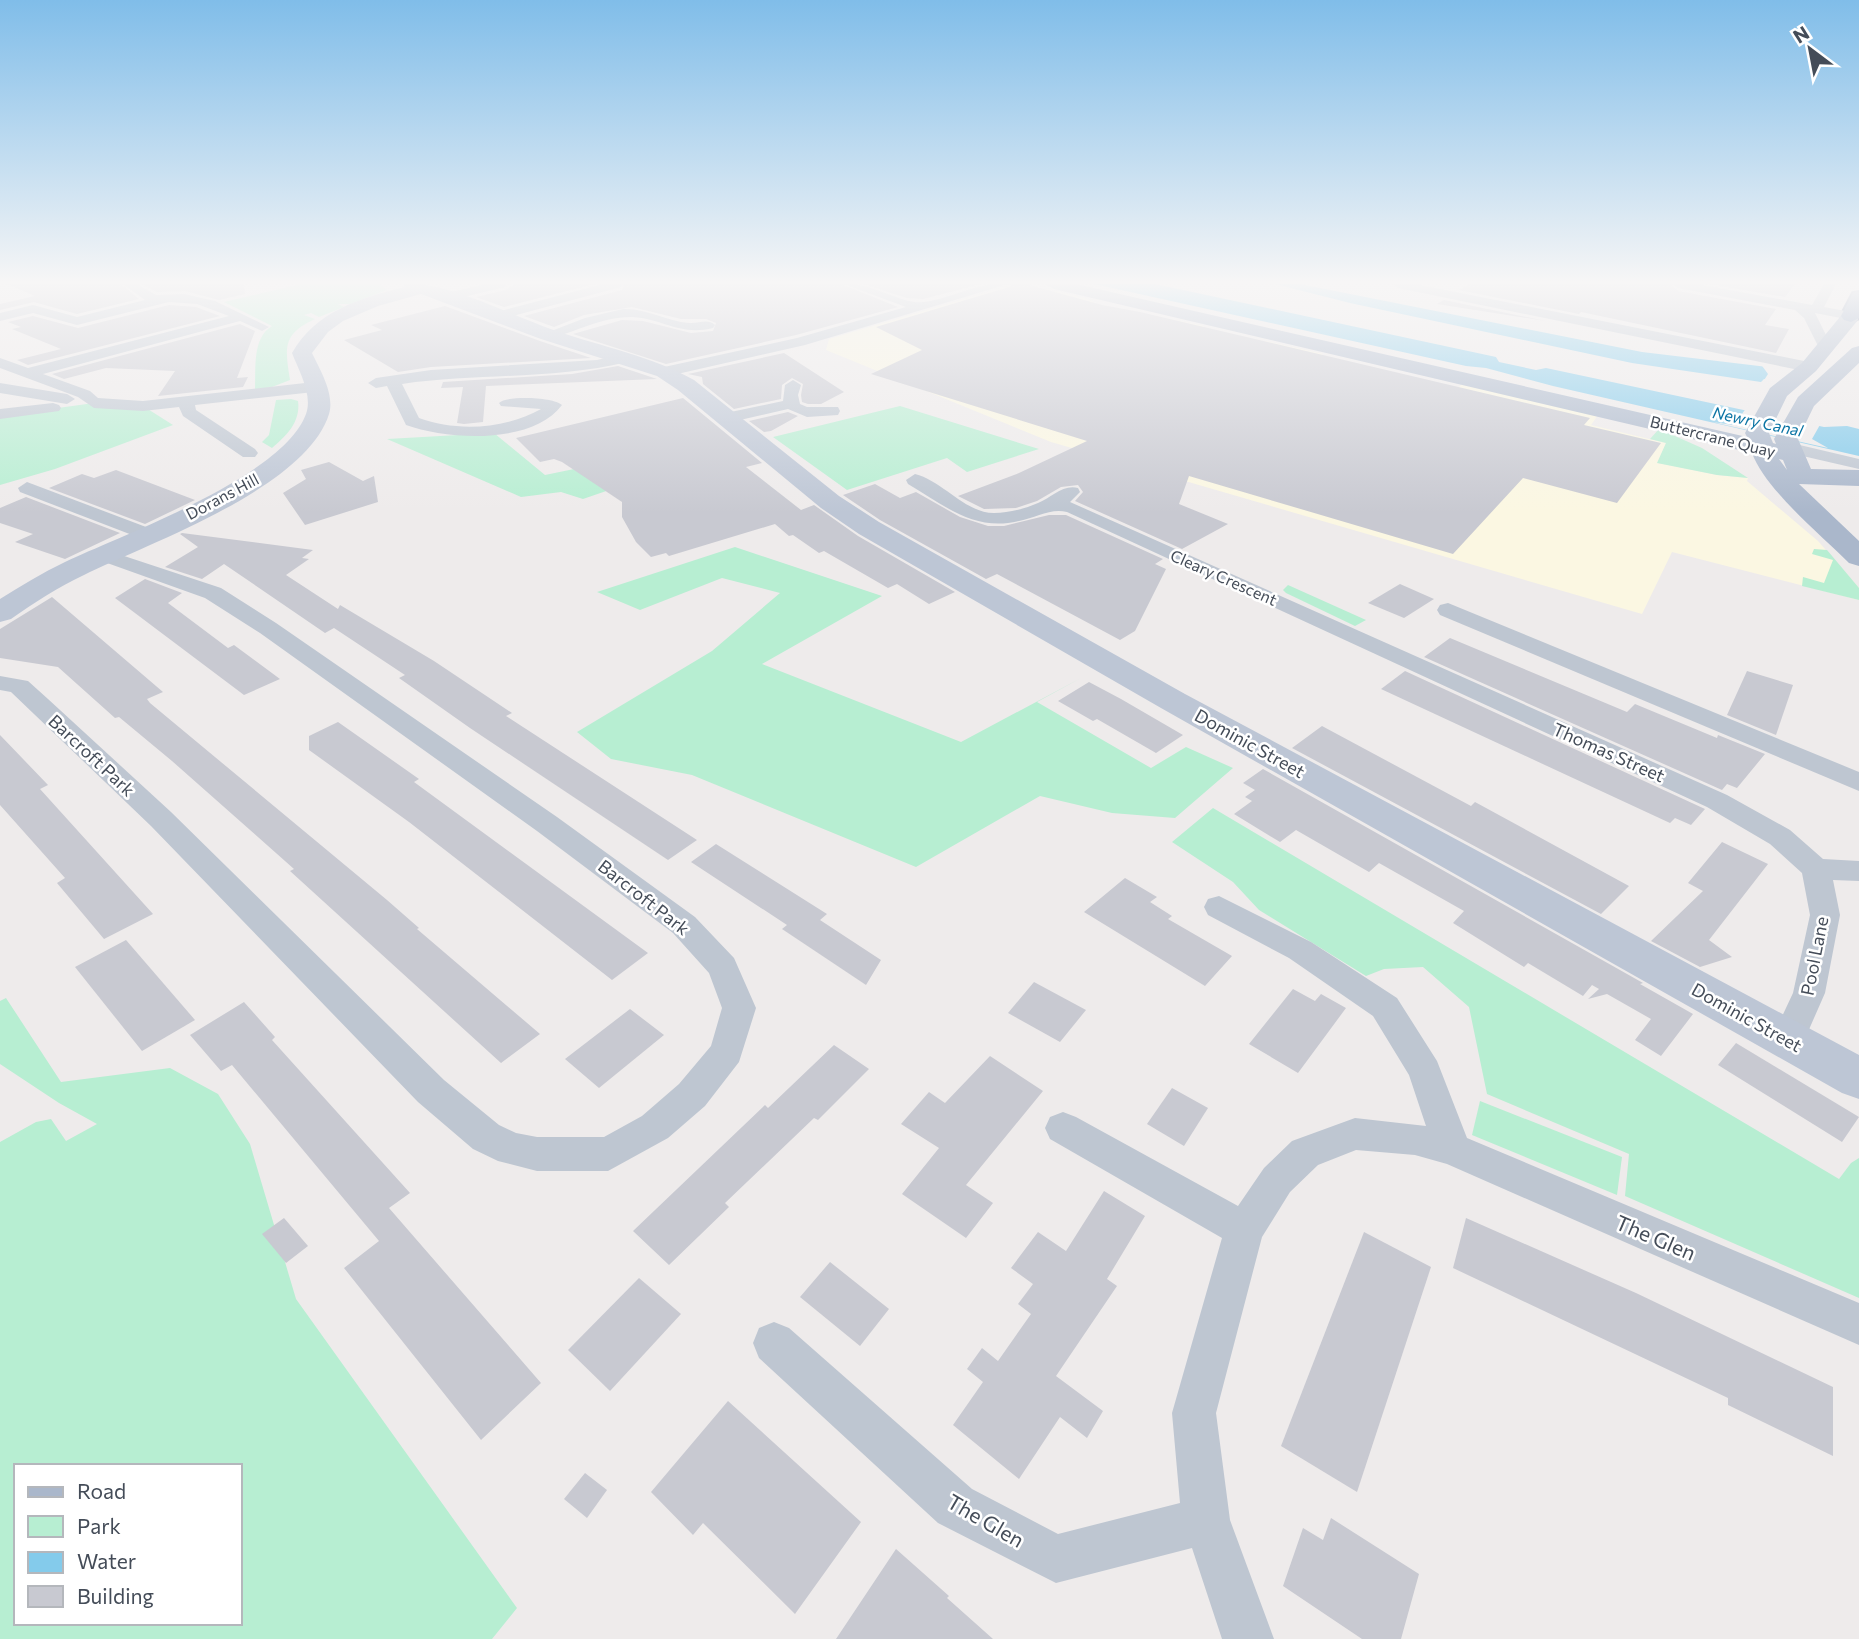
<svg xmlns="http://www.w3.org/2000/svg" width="1859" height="1639" font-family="Commissioner,sans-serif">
<rect width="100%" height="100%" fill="#eeebeb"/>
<!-- commercial -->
<path fill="#fbf7e2" d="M1015 284 1051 290 1085 298 1094 302 1092 303 1204 326 1200 328 1260 343 1265 341 1323 354 1321 355 1458 388 1462 384 1598 415 1591 425 1666 443 1658 463 1717 475 1748 478 1747 481 1818 541 1859 588V600L1672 552 1642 614 1051 442 826 350 829 339Z"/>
<!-- green -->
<g fill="#b7eed2" fill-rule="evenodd">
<path d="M301 284H379L387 290 350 304H338L344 307 319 317 311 313 304 315 315 319C282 334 285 348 290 380L272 387 255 390C256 368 252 338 272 326L224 302Z"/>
<path d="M291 399 298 401C301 422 286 436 272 448L262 442 269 435 276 400Z"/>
<path d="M94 403 143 406 173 425 55 469 0 485V416Z"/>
<path d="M900 406 1039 449 967 472 947 458 847 490 773 437Z"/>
<path d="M1659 429 1702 448 1748 478 1717 475 1657 463 1666 443 1650 439Z"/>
<path d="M494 433 545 475 613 461 641 479 583 499 561 492 521 497 387 439Z"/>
<path d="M735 547 882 596 762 664 961 742 1081 678 1037 702 1151 768 1186 747 1233 768 1175 818 1112 813 1040 796 916 867 692 775 611 759 577 732 712 651 780 593 722 578 640 610 597 592Z"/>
<path d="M1814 549 1827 550 1859 588V600L1802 586 1803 577 1824 583 1833 560 1812 554Z"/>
<path d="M1288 585 1366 620 1355 626 1286 593 1283 590Z"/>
<path d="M1213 808 1839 1179 1851 1163 1859 1158V1298L1625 1196 1629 1154 1487 1094 1469 1007 1423 967 1384 969 1366 976 1259 910 1233 882 1172 842Z"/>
<path d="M6 998 61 1082 170 1068 218 1094 250 1144 296 1299 517 1608 492 1639H0V1142L36 1122 51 1119 66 1141 97 1124 59 1103 0 1064V1001ZM16 1466H240V1623H16Z"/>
<path d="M1480 1101 1622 1157 1617 1195 1472 1135Z"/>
</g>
<!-- water -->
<g fill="#84cbeb">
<path d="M1094 284H1155L1496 357 1499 362 1536 370 1546 368 1824 427 1847 426 1859 429V456L1553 386 1486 368 1466 366Z"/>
<path d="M1275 284H1300L1642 352 1859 378V392L1764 379 1761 382 1632 363 1350 303Z"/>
</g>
<!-- pier -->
<g fill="#eeebeb">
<path d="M1760 363 1859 375V393L1847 394 1765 382 1761 385 1768 374Z"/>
<path d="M1747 407 1821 423 1812 439 1828 448 1712 422 1734 425Z"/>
</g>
<!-- building -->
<g fill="#c8c9d1">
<path d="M7 284H121L139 299 77 314 34 302 0 310V304L35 296Z"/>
<path d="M141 284H244L245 294 219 300 185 291 157 292Z"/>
<path d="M514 284H594L504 307 476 297 506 290Z"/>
<path d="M624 284H841L898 307 796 335 666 364 573 334 622 320 643 321 691 333 713 331 716 323 706 319H681L632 307 584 315 554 327 524 316 622 290Z"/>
<path d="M864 284H981L923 299 907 298Z"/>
<path d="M1011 284H1026L1102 305 1140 312 1590 418 1584 425 1661 443 1617 503 1523 478 1453 554 1189 476 1179 504 1228 524 1182 549 1075 501 1083 492 1078 485 1061 487 1037 501 1016 508 984 509 958 496 1019 473 1087 441 871 374 922 350 876 327 1009 287Z"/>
<path d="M1470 284H1670L1678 291 1776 309 1765 325 1789 329 1776 353 1581 312 1579 314 1459 290Z"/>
<path d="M1709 284H1795L1785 297Z"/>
<path d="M1444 300 1546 321 1437 304Z"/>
<path d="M169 305 196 307 220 316 28 365 17 360 61 349 12 329 21 327 8 322 33 316 78 328Z"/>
<path d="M445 306 540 341 591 358 431 367 398 372 344 340 382 330 371 325Z"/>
<path d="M240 324 255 331 237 378 248 377 243 387 158 396 175 371 106 368 64 379 52 374Z"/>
<path d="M784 353 844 392 821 404H808L802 402 801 395 803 384 792 378 782 385 781 399 734 409 703 384 702 377 688 374Z"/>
<path d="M618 366 657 379 486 386 483 422 464 424 457 423 463 387 441 388 443 382 572 374Z"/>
<path d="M683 398 762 463 746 467 801 510 814 505 858 536 955 592 929 604 897 584 888 588 824 551 819 553 793 535 789 536 775 524 669 556 666 553 651 557 636 542 622 517V502L562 462 554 459 540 462 516 438Z"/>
<path d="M788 412 798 416 771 431 764 432 749 421Z"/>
<path d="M329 462 363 481 374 476 378 502 305 525 283 493 306 479 301 470Z"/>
<path d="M116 470 195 500 145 524 49 488 82 474 94 478Z"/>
<path d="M875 484 900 498 916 492 960 517 988 526H1004L1049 515H1066L1163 559 1155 564 1166 569 1135 631 1120 640 997 574 986 579 880 520 843 495Z"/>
<path d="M26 497 120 533 65 559 15 542 33 534 0 523V508Z"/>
<path d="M182 533 313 550 302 558 309 559 286 575 338 609 340 605 434 661 512 713 506 716 697 840 668 860 470 728 399 678 405 675 334 628 325 633 224 564 202 579 165 567 198 547 180 534Z"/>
<path d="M145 579 182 593 168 603 228 648 234 645 280 679 244 695 115 598Z"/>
<path d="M1400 584 1434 599 1404 618 1368 603Z"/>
<path d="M52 597 163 692 147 699 150 703 387 900 419 928 417 929 540 1034 501 1063 290 871 294 869 172 761 119 717 115 718 58 667 0 658V629Z"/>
<path d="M1450 638 1627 712 1635 704 1717 738 1718 735 1765 754 1737 788 1727 784 1722 790 1424 657Z"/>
<path d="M1405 671 1705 809 1691 825 1675 818 1670 823 1381 689Z"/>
<path d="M1747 671 1793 685 1776 735 1727 715Z"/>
<path d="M1089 682 1121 699 1183 735 1156 753 1097 719 1093 721 1058 701Z"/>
<path d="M338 722 419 779 414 782 648 953 612 980 409 822 309 750V736Z"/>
<path d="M1322 726 1471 806 1475 802 1629 886 1601 914 1292 748Z"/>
<path d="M0 735 48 785 40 789 153 914 104 939 57 883 65 878 0 805Z"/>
<path d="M1263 769 1643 983 1640 984 1693 1014 1661 1056 1635 1040 1651 1019 1607 994 1588 999 1599 989 1592 985 1583 996 1528 963 1524 967 1453 923 1464 911 1379 863 1369 872 1296 830 1280 842 1234 814 1252 801 1245 797 1255 790 1243 783Z"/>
<path d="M1722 842 1768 864 1709 940 1732 957 1700 967 1651 941 1703 891 1688 883Z"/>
<path d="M716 844 827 914 820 920 881 960 866 985 782 929 787 925 691 862Z"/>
<path d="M1125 878 1157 897 1150 902 1172 916 1168 919 1232 956 1205 986 1084 912Z"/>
<path d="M126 940 195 1020 142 1051 75 967Z"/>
<path d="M1034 982 1086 1010 1060 1042 1008 1013Z"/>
<path d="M1293 989 1315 1001 1321 994 1346 1008 1298 1073 1249 1044Z"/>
<path d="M244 1002 275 1037 272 1040 410 1193 389 1208 541 1383 481 1440 344 1268 379 1241 232 1065 221 1071 190 1035Z"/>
<path d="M630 1009 664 1035 599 1088 565 1059Z"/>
<path d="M1736 1043 1859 1117 1842 1142 1718 1065Z"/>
<path d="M834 1045 869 1069 818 1120 814 1118 725 1203 729 1207 669 1265 633 1231 765 1105 768 1108Z"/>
<path d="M990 1056 1043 1091 966 1185 993 1203 966 1238 902 1194 939 1148 901 1124 929 1092 945 1103Z"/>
<path d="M1172 1088 1208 1108 1184 1146 1147 1124Z"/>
<path d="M1104 1191 1145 1216 1107 1279 1117 1286 1056 1376 1103 1411 1087 1438 1060 1417 1019 1479 953 1425 983 1382 967 1369 982 1348 998 1361 1031 1314 1018 1304 1033 1284 1011 1268 1038 1232 1066 1251Z"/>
<path d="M284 1218 308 1246 286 1263 262 1234Z"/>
<path d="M1466 1218 1636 1293 1833 1387V1456L1728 1405V1398L1453 1268Z"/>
<path d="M1364 1232 1431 1267 1357 1492 1281 1446Z"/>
<path d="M830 1262 889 1309 860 1346 800 1297Z"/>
<path d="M639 1278 681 1314 610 1391 568 1350Z"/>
<path d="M728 1401 861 1522 795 1614 703 1523 693 1535 651 1492Z"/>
<path d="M585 1473 607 1490 587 1518 564 1499Z"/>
<path d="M1331 1518 1419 1574 1401 1639H1362L1283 1586 1303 1528 1323 1540Z"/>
<path d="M896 1549 949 1596 947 1598 993 1639H836Z"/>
</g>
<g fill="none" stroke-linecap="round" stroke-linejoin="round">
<defs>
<path id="highway" d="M1859 292V318L1851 322 1844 320 1841 316 1853 293Z"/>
</defs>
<!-- highway casing -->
<use href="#highway" stroke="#6d83a7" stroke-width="4"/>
<!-- street -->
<g fill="#bec6d1" fill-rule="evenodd">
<path d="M123 284H137L156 295 184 294 215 301 269 327 262 331 240 321 43 374 90 391 98 398 143 401 314 382 322 387 314 392 195 405 196 410 255 449 258 453 255 457H243L183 416 179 407 143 411 94 408 78 397 0 368V358L28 368 229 316 197 304 169 302 77 325 33 313 0 321V313L33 305 77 317 145 300Z"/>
<path d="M486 284H506L505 287 447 301 440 297 442 294Z"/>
<path d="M603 284H622L621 287 498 320 491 316 493 313Z"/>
<path d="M844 284C872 282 903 305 923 302 952 299 978 281 1008 284L805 345 664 377 656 372 664 367 797 338 906 307Z"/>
<path d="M1392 284H1415L1809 362 1817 367 1809 372 1398 288Z"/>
<path d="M1672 284H1697L1812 305 1824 284H1836L1824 307 1856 313 1858 316 1851 320 1815 313 1833 349 1826 353 1821 352 1804 318 1795 310 1678 288Z"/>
<path d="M623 309C646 308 666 321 689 323 699 324 707 318 715 325L713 328C680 336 663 319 633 317 603 316 576 332 548 339L541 335 585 318Z"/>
<path d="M622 354 627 356 630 359 627 362C554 380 476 373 402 384L419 418C457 432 505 429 541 409L501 406 499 403C507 395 554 397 562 405 532 445 448 440 406 425L387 386 376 388 368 383 376 378 431 370 597 360Z"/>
<path d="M793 380 801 385 798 395 800 404 807 407H838L840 411 838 415 807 417 788 409 727 423 719 418 721 414 783 401 785 385Z"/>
<path d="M0 383 67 394 75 399 67 404 0 393Z"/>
<path d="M53 403 59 405 61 408 59 411 0 419V409Z"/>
<path d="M1787 442 1859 459V469L1781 451 1778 447 1781 443Z"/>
<path d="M915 474C943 481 965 513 994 513 1009 513 1024 509 1038 503 1051 498 1063 484 1078 488L1080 492 1070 502 1727 795 1790 830 1823 859 1859 861V881L1833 880 1840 915 1825 993 1800 1050 1788 1054 1776 1050 1771 1040 1793 993 1810 915 1802 873 1770 844 1707 807 1067 512C1050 508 1036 518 1019 521 975 532 945 506 908 484L906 480Z"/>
<path d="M27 482 154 530 157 534 154 538H140L20 492 18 488Z"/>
<path d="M103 549 221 588 276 623 557 817 695 917 734 958 756 1008 739 1062 705 1106 668 1138 608 1171H537L498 1161 473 1149 418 1102 151 826 11 692 0 690V676L28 681 48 699 171 812 444 1080 499 1125 516 1133 537 1137H604L642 1116 679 1084 711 1046 722 1008 709 973 673 933 537 831 260 633 205 598 96 559 93 555 96 551Z"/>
<path d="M1448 603 1859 772V791L1440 615 1437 610 1440 605Z"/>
<path d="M1219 896 1311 942 1397 998 1437 1061 1467 1138 1859 1303V1345L1447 1164 1415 1155 1356 1150 1318 1165 1290 1192 1262 1237 1216 1413 1230 1520 1274 1639H1222L1192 1548 1056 1583 938 1523 759 1358 753 1343 759 1328 774 1322 789 1328 972 1489 1058 1534 1180 1503 1172 1413 1222 1238 1050 1139 1045 1128 1050 1117 1063 1112 1076 1117 1238 1206 1264 1168 1292 1141 1355 1118 1426 1126 1409 1075 1373 1016 1289 958 1208 915 1204 907 1208 899Z"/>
</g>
<!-- secondary -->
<path fill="#bdc6d5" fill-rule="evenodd" d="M403 284C446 280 514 317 557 331 602 347 652 356 694 380L839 496 879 522 1185 694 1859 1055V1099L1842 1093 1161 708 859 534 821 508 678 390 657 376 541 339 421 294 378 306 343 321 328 332 312 353C320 370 335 394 329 414 306 488 149 543 84 575 58 587 34 603 11 619L0 622V599C21 586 42 573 65 562 124 534 283 477 306 414 313 395 299 371 292 353 316 311 360 298 405 287Z"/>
<!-- primary -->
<path fill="#aab7cb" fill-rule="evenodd" d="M1045 284H1076L1747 437 1745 433 1770 388 1802 363 1844 312H1858V320L1816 371 1787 396 1769 433 1773 443 1776 444 1774 439 1798 397 1852 348 1859 346V363L1814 406 1798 439 1811 469 1859 470V486L1799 484 1859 541V566L1849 563C1821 535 1765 489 1752 453L1054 289ZM1779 459 1783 460 1787 470Z"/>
<!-- highway -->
<use href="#highway" fill="#8298bc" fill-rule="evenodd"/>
</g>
<!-- sky -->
<linearGradient id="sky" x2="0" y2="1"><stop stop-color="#80bde9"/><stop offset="0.55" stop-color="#f7f6f6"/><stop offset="1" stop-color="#f7f6f6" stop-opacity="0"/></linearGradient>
<rect width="1859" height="513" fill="url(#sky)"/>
<g text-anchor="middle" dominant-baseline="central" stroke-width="5" stroke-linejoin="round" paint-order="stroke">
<!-- far-water labels -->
<g font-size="16" font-style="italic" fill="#0b74a4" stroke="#fff">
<text transform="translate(1758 421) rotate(12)">Newry Canal</text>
</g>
<!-- far-street labels -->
<g font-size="16" fill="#444c58" stroke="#fff">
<text transform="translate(1713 436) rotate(14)">Buttercrane Quay</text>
<text transform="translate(222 496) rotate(-28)">Dorans Hill</text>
<text transform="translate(1224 577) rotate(24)">Cleary Crescent</text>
</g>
<!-- street labels -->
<g font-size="18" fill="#444c58" stroke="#fff">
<text transform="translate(1250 743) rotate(29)">Dominic Street</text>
<text transform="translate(1609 752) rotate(24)">Thomas Street</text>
<text transform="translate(92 755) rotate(43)">Barcroft Park</text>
<text transform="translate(644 897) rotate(38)">Barcroft Park</text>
<text transform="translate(1814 956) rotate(-79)">Pool Lane</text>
<text transform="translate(1747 1017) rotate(29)">Dominic Street</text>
</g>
<!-- near-street labels -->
<g font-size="21" fill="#444c58" stroke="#fff">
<text transform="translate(1656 1237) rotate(23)">The Glen</text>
<text transform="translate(986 1520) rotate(30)">The Glen</text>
</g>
</g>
<!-- legend -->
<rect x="14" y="1464" width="228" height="161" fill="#ffffff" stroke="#b4b7bc" stroke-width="2"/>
<rect x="28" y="1487" width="35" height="10" fill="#aab7cb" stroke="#b4b7bc" stroke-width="2"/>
<text x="77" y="1499" font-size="21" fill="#444c58">Road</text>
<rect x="28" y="1516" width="35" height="21" fill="#b7eed2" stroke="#b4b7bc" stroke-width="2"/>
<text x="77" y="1534" font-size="21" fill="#444c58">Park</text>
<rect x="28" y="1552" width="35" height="21" fill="#84cbeb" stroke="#b4b7bc" stroke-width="2"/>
<text x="77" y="1569" font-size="21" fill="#444c58">Water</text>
<rect x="28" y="1586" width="35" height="21" fill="#c8c9d1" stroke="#b4b7bc" stroke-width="2"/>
<text x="77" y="1604" font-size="21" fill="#444c58">Building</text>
<!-- north arrow -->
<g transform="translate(1810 49) rotate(328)" stroke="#ffffff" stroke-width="5" paint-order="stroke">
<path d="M0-5L12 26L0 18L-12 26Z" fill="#444c58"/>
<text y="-10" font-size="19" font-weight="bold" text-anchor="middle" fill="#444c58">N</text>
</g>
</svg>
